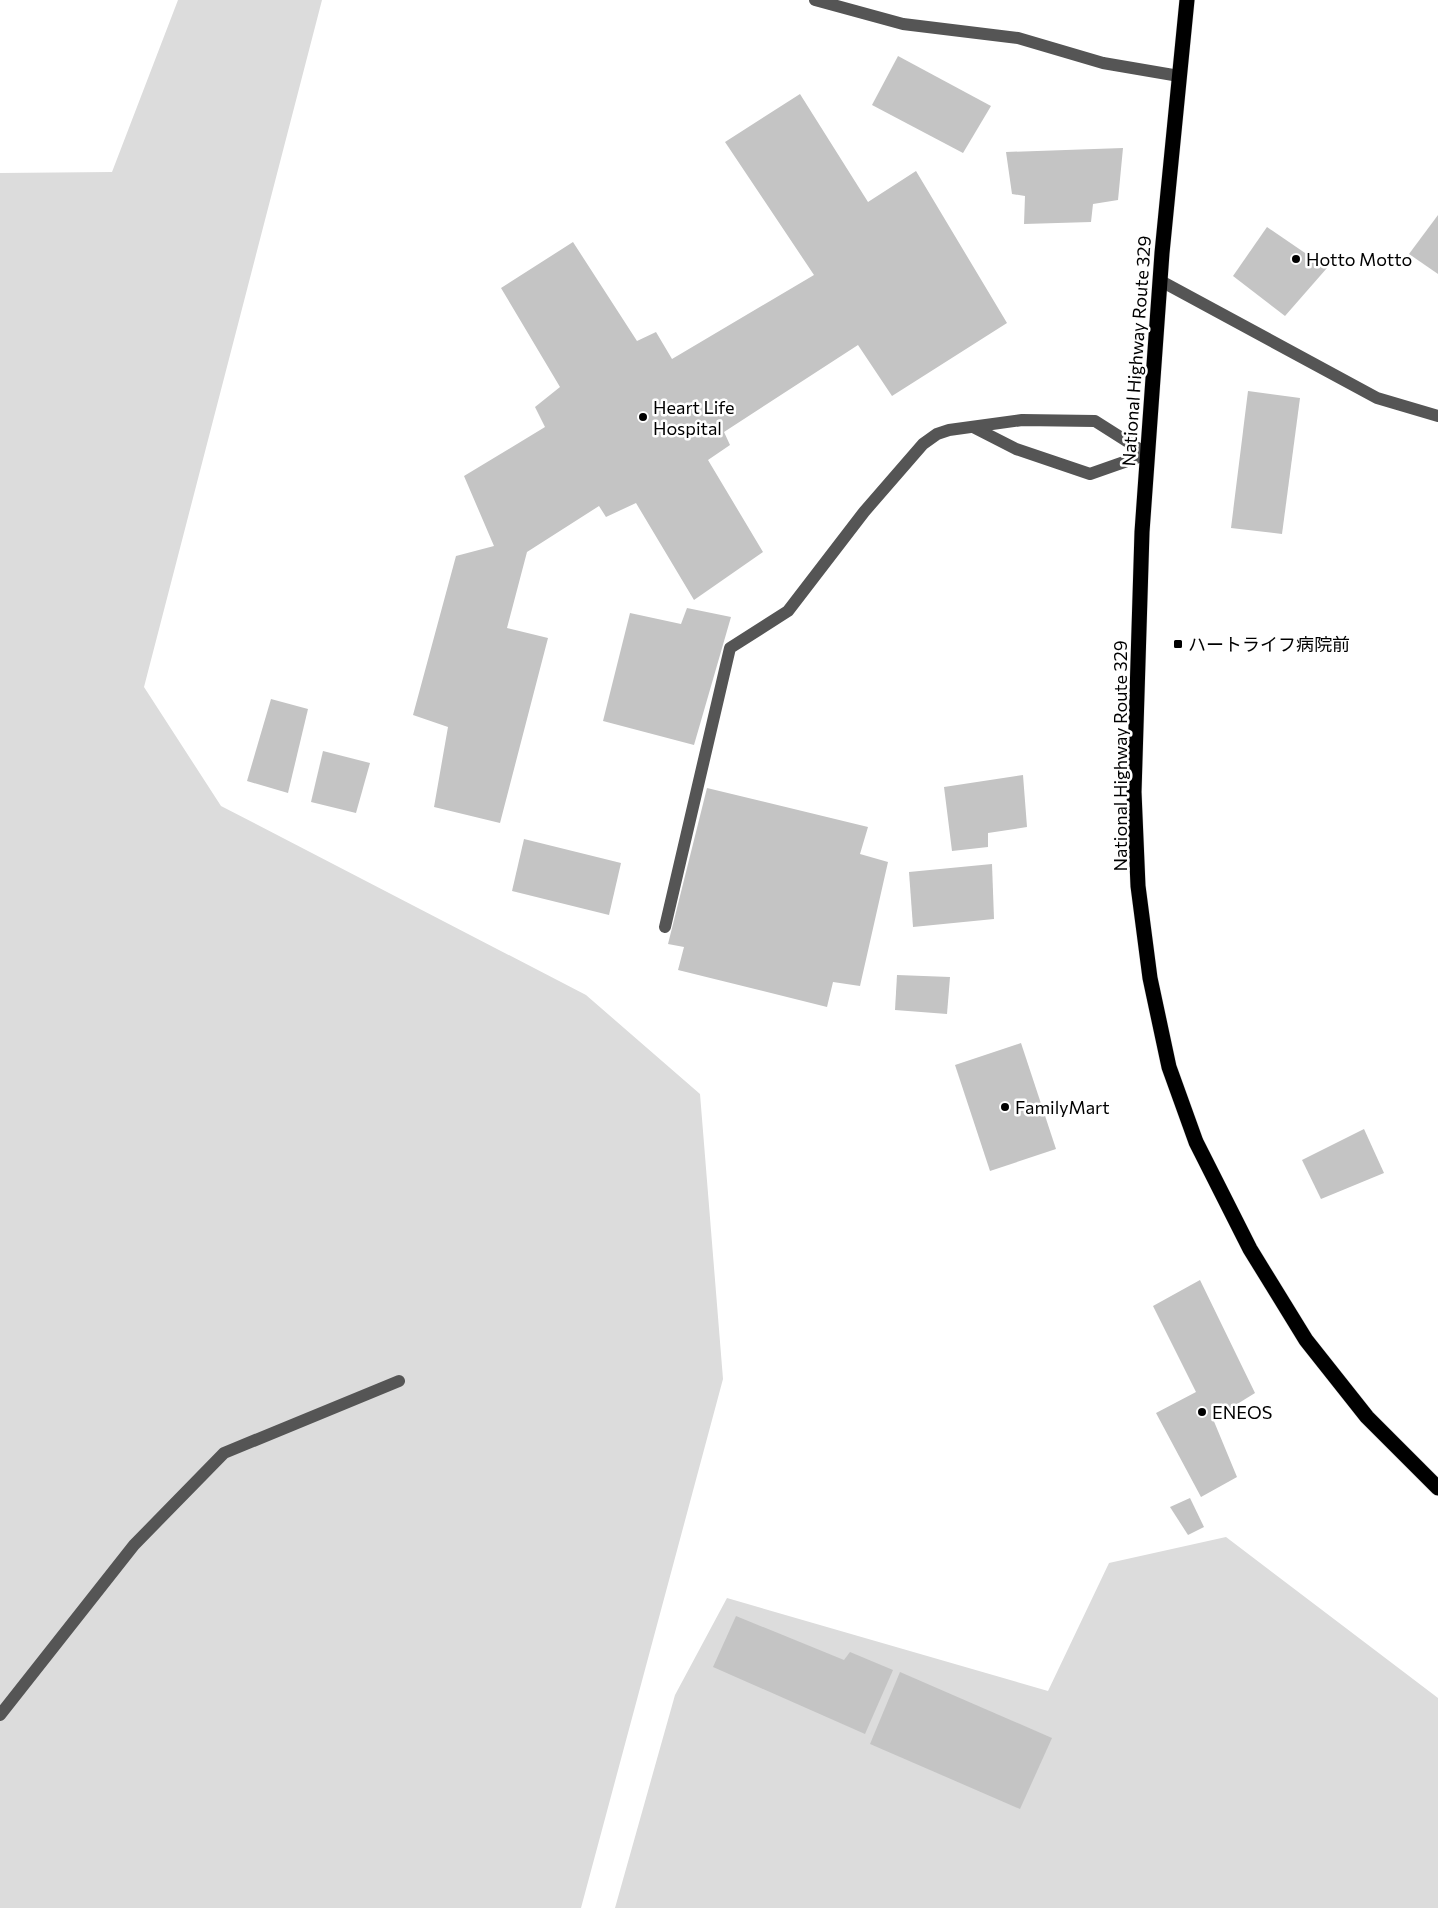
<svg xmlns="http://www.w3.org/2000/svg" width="1438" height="1908" font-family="Commissioner,'Noto Sans JP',sans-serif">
<rect width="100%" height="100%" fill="#fff"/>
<!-- green -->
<g fill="#dcdcdc">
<path d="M178 0H322L144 687 221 806 586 995 700 1094 723 1379 581 1908H0V173L112 172Z"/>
<path d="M1226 1537 1438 1698V1908H615L675 1695 727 1598 1048 1691 1109 1563Z"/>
</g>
<!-- building -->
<g fill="#c4c4c4">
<path d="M898 56 991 106 963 153 872 105Z"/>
<path d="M800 94 868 202 916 171 1007 323 892 396 858 345 724 432 730 445 708 460 763 552 694 600 636 503 606 517 599 506 527 552 507 628 548 638 500 823 434 807 448 727 413 715 456 556 494 546 464 476 545 427 535 407 560 387 501 288 573 242 637 341 656 332 672 359 814 275 725 142Z"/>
<path d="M1123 148 1118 200 1093 204 1091 222 1024 224 1025 196 1012 194 1006 152Z"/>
<path d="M1438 215V274L1409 254Z"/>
<path d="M1267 227 1327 268 1285 316 1233 276Z"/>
<path d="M1248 391 1300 398 1282 534 1231 528Z"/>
<path d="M687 608 731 617 694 745 603 721 630 613 681 624Z"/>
<path d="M271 699 308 709 288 793 247 781Z"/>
<path d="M323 751 370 763 356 813 311 802Z"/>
<path d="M1023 775 1027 827 988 833V847L952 851 944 787Z"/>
<path d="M707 788 868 827 860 854 888 862 860 986 833 982 827 1007 678 970 684 947 668 944Z"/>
<path d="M524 839 621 863 609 915 512 891Z"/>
<path d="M992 864 994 919 913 927 909 872Z"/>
<path d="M897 975 950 977 947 1014 895 1010Z"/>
<path d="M1021 1043 1056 1149 990 1171 955 1065Z"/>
<path d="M1364 1129 1384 1173 1321 1199 1302 1160Z"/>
<path d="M1200 1280 1255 1393 1213 1419 1237 1477 1201 1497 1156 1413 1196 1392 1153 1306Z"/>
<path d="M1190 1498 1204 1527 1188 1535 1170 1507Z"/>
<path d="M736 1616 844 1660 850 1652 893 1670 865 1734 713 1667Z"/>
<path d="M900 1672 1052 1738 1020 1809 870 1744Z"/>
</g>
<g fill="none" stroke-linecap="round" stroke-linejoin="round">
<defs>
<path id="highway" d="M1187 0 1162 253 1142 532 1134 792 1138 886 1150 978 1169 1067 1196 1142 1250 1249 1306 1340 1367 1417 1438 1488"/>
</defs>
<!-- highway casing -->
<use href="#highway" stroke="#dbdbdb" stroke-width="16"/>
<!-- minor -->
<g stroke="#555" stroke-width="12">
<path d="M815 0 903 24 1018 38 1103 63 1179 76"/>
<path d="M1159 280 1377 398 1438 416"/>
<path d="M973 427 1016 449 1090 474 1147 454"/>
<path d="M665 927 730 648 788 611 864 512 923 444 937 434 949 430 1022 420 1095 421 1147 454"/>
<path d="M0 1715 134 1545 224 1453 399 1381"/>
</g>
<!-- highway -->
<use href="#highway" stroke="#000" stroke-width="15"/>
</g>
<!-- markers -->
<g fill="#000" stroke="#fff" stroke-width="2">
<circle cx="1296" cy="259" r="5"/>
<circle cx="643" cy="417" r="5"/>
<rect x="1173" y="639" width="10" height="10" rx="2.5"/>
<circle cx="1005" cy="1107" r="5"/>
<circle cx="1202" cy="1412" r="5"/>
</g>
<g text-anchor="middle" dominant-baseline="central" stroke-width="5" stroke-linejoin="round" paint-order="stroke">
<!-- poi labels -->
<g font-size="18" fill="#000" stroke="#fff" text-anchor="start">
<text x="1306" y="259">Hotto Motto</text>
<text x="653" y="407">Heart Life<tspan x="653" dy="21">Hospital</tspan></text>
<text x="1188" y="644">ハートライフ病院前</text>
<text x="1015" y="1107">FamilyMart</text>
<text x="1212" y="1412">ENEOS</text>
</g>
<!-- street labels -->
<g font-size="18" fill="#000" stroke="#fff">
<text transform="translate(1136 351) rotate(-86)">National Highway Route 329</text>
<text transform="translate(1120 756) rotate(-90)">National Highway Route 329</text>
</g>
</g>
</svg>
